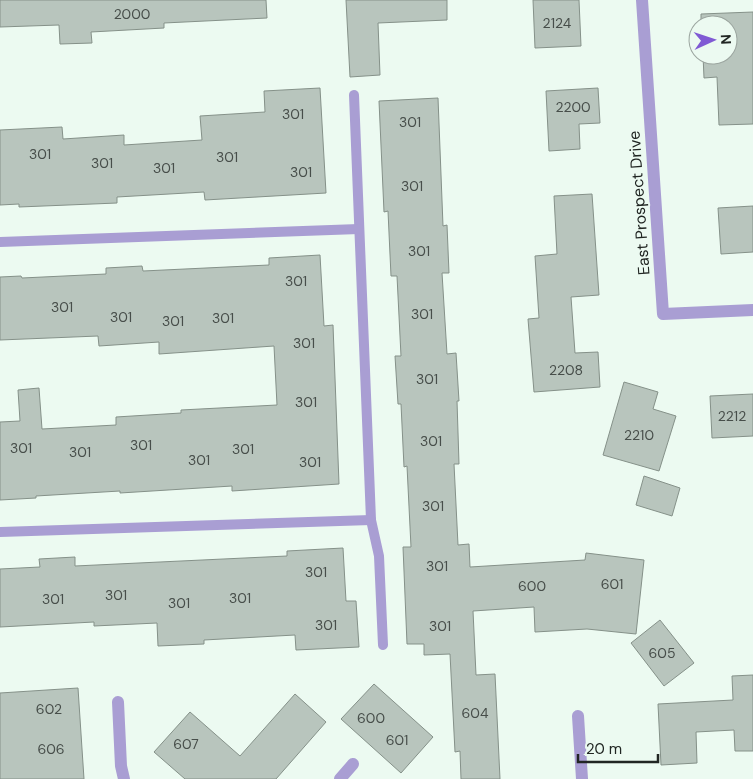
<svg xmlns="http://www.w3.org/2000/svg" width="753" height="779" font-family="'DM Sans',sans-serif">
<rect width="100%" height="100%" fill="#ecfaf1"/>
<!-- building -->
<g fill="#b8c5bd" stroke="#859189">
<path d="M0 0H266L267 18 164 23V28L91 32 92 43 60 44 59 25 0 27Z"/>
<path d="M346 0H447V20L378 23 380 75 350 77Z"/>
<path d="M533 0H579L581 46 535 48Z"/>
<path d="M753 12V124L719 125 717 77 704 78 703 55H728V25H701V14Z"/>
<path d="M320 88 326 193 205 200 204 192 117 197V203L19 207V204L0 205V130L62 127 63 139 124 135V145L202 140 200 116 265 112 264 91Z"/>
<path d="M598 88 600 123 579 124 580 149 549 151 546 91Z"/>
<path d="M438 98 443 226 447 225 449 273H442L447 354 456 353 459 401H457L459 464H454L458 545 469 544 470 567 585 560 586 553 644 560 636 634 587 629 535 632 534 607 473 611 476 675 495 674 500 779H461L460 751 455 752 450 654 424 655V644H407L403 547H411L407 466 404 467 401 404H398L395 356H401L397 276H391L388 211 384 212 379 101Z"/>
<path d="M592 194 599 295 571 297 575 353 598 352 600 387 534 392 528 319 539 318 535 256 557 254 554 196Z"/>
<path d="M753 206V252L721 254 718 208Z"/>
<path d="M320 255 324 326 333 325 339 484 232 491V486L120 493V491L36 496V498L0 500V422L20 421 18 390 39 388 42 429 116 425V417L181 413V410L277 405 274 346 159 354V342L99 346 98 336 0 340V277L21 276 22 278 106 274V268L142 266 143 271 269 265V258Z"/>
<path d="M624 382 658 392 653 409 676 416 659 471 603 455Z"/>
<path d="M753 394V436L712 438 710 396Z"/>
<path d="M644 476 680 488 672 516 636 505Z"/>
<path d="M343 548 346 601H356L359 647 296 650 295 635 204 640V644L158 646 157 623 94 626V622L0 627V569L40 567 39 559 75 557V566L287 556V551Z"/>
<path d="M660 620 694 663 664 686 631 643Z"/>
<path d="M753 675V751H735L734 730 696 732 697 763 661 765 658 704 733 700 732 676Z"/>
<path d="M374 684 433 737 401 773 341 719Z"/>
<path d="M78 688 84 779H0V693Z"/>
<path d="M295 694 326 722 276 779H185L154 752 190 712 240 756Z"/>
</g>
<g fill="none" stroke-linecap="round" stroke-linejoin="round">
<!-- lane -->
<g stroke="#a99ed3" stroke-width="10">
<path d="M354 95 371 520 379 556 383 645"/>
<path d="M0 242 359 229"/>
<path d="M0 532 371 520"/>
</g>
<!-- street -->
<g stroke="#a99ed3" stroke-width="12">
<path d="M642 0 663 314 753 310"/>
<path d="M118 702 121 766 124 779"/>
<path d="M578 716 582 779"/>
<path d="M340 779 353 764"/>
</g>
</g>
<g text-anchor="middle" dominant-baseline="central" stroke-width="4" stroke-linejoin="round" paint-order="stroke">
<!-- number labels -->
<g font-size="14" fill="#474e4a">
<text x="132" y="14">2000</text>
<text x="557" y="23">2124</text>
<text x="573" y="107">2200</text>
<text x="293" y="114">301</text>
<text x="410" y="122">301</text>
<text x="40" y="154">301</text>
<text x="227" y="157">301</text>
<text x="102" y="163">301</text>
<text x="164" y="168">301</text>
<text x="301" y="172">301</text>
<text x="412" y="186">301</text>
<text x="419" y="251">301</text>
<text x="296" y="281">301</text>
<text x="62" y="307">301</text>
<text x="422" y="314">301</text>
<text x="121" y="317">301</text>
<text x="223" y="318">301</text>
<text x="173" y="321">301</text>
<text x="304" y="343">301</text>
<text x="566" y="370">2208</text>
<text x="427" y="379">301</text>
<text x="306" y="402">301</text>
<text x="732" y="416">2212</text>
<text x="639" y="435">2210</text>
<text x="431" y="441">301</text>
<text x="141" y="445">301</text>
<text x="21" y="448">301</text>
<text x="243" y="449">301</text>
<text x="80" y="452">301</text>
<text x="199" y="460">301</text>
<text x="310" y="462">301</text>
<text x="433" y="506">301</text>
<text x="437" y="566">301</text>
<text x="316" y="572">301</text>
<text x="612" y="584">601</text>
<text x="532" y="586">600</text>
<text x="116" y="595">301</text>
<text x="240" y="598">301</text>
<text x="53" y="599">301</text>
<text x="179" y="603">301</text>
<text x="326" y="625">301</text>
<text x="440" y="626">301</text>
<text x="662" y="653">605</text>
<text x="49" y="709">602</text>
<text x="475" y="713">604</text>
<text x="371" y="718">600</text>
<text x="397" y="740">601</text>
<text x="186" y="744">607</text>
<text x="51" y="749">606</text>
</g>
<!-- street labels -->
<g font-size="16" fill="#212623" stroke="#ecfaf1">
<text transform="translate(639 203) rotate(-94)">East Prospect Drive</text>
</g>
</g>
<!-- north arrow -->
<g transform="translate(713 40) rotate(87)"><circle r="24" fill="#ecfaf1" stroke="#9ba59f"/>
<path d="M0-4L9 19L0 12L-9 19Z" fill="#805ad4"/>
<text y="-8" font-size="14" font-weight="bold" text-anchor="middle" fill="#212623">N</text>
</g>
<!-- scale -->
<path d="M578 754v8h80v-8" fill="none" stroke="#212623" stroke-width="2.5"/>
<text x="586" y="754" font-size="15" fill="#212623" stroke="#ecfaf1" stroke-width="4" paint-order="stroke">20 m</text>
</svg>
